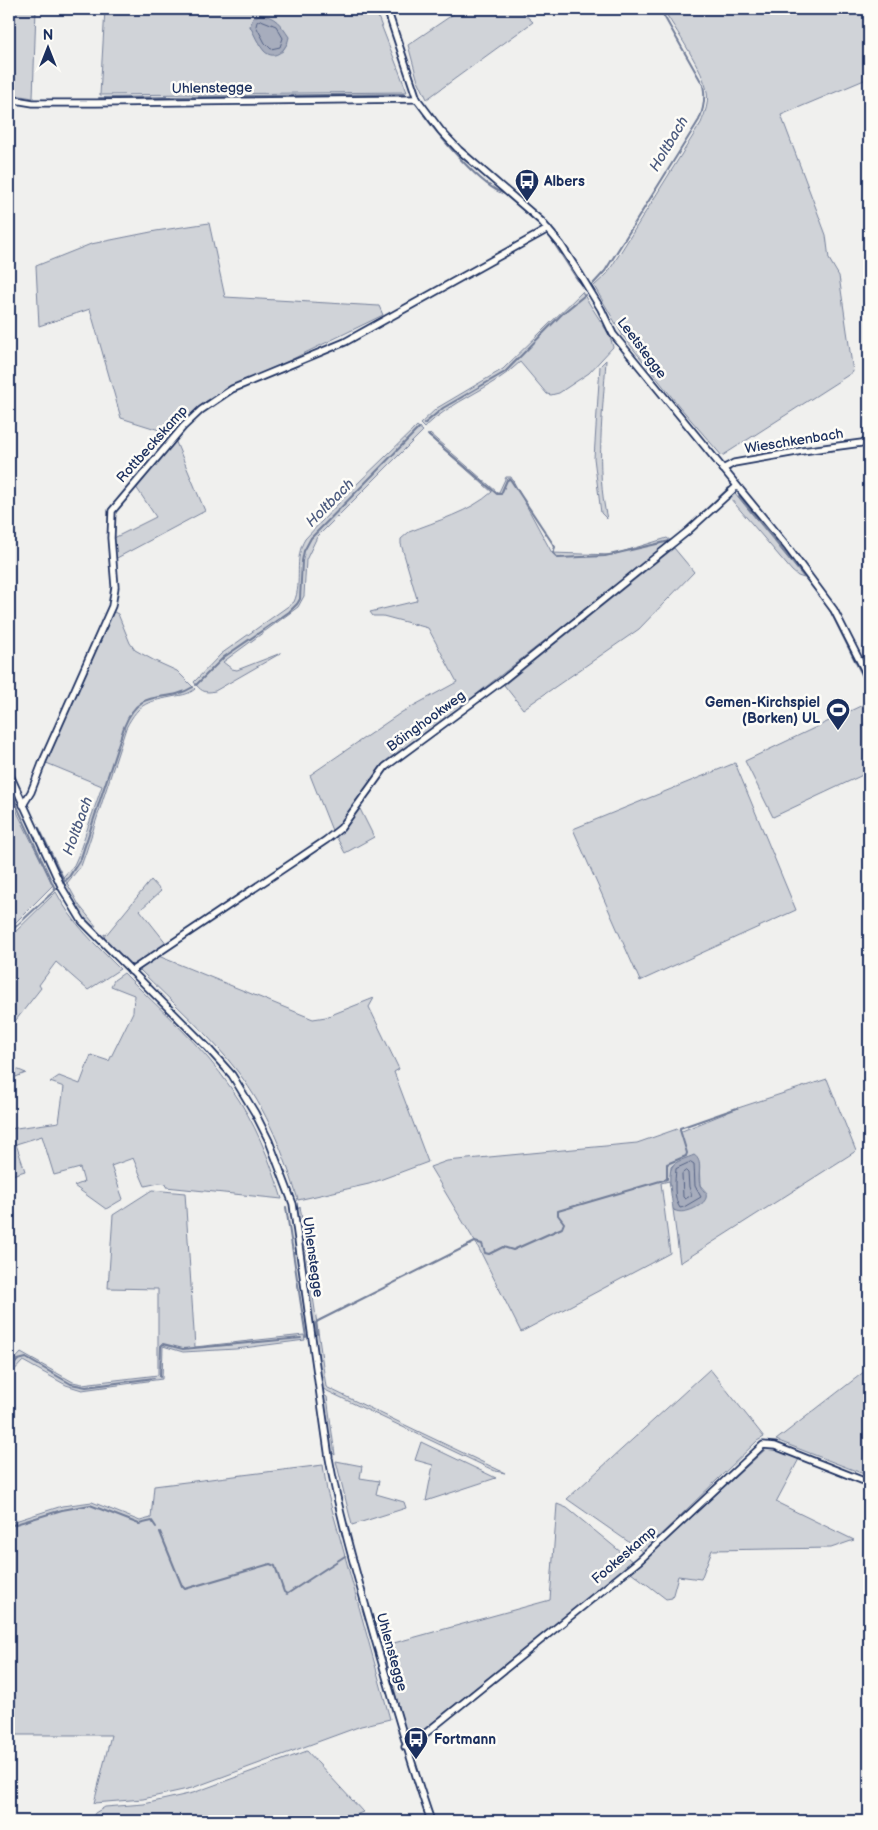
<svg xmlns="http://www.w3.org/2000/svg" width="878" height="1830" font-family="'Balsamiq Sans',sans-serif">
<rect width="100%" height="100%" fill="#f0f0ee"/>
<filter id="ink" filterUnits="userSpaceOnUse"><feTurbulence type="fractalNoise" baseFrequency=".02" numOctaves="2"/><feDisplacementMap in="SourceGraphic" scale="10" xChannelSelector="R" yChannelSelector="G"/><feConvolveMatrix kernelMatrix="1 2 1 2 8 2 1 2 1" color-interpolation-filters="sRGB"/></filter>
<g filter="url(#ink)">
<!-- green -->
<g fill="#d0d3d8" stroke="#76819b" fill-rule="evenodd">
<path d="M9 9H36L33 98 9 94Z"/>
<path d="M105 9H375L407 92 100 95ZM250 26 288 42 282 52 261 46Z"/>
<path d="M461 9H519L533 22 427 99 417 78 408 45Z"/>
<path d="M663 9H730L735 13H738L764 9H868L867 19 869 44V78L781 115 826 235 829 259 839 276 853 372 722 456 679 406 623 336 594 286 607 274 701 123C705 113 709 103 707 92 705 73 674 27 663 9Z"/>
<path d="M209 223 225 297 379 306 383 315 206 401 172 434 121 418 90 309 39 326 36 266 91 244 156 231Z"/>
<path d="M582 292 610 336 613 347 589 373 559 393 551 395 547 394 520 362C492 389 452 400 424 428L420 424 437 408 503 369Z"/>
<path d="M606 360C603 412 595 467 607 519L601 513 594 458 600 366Z"/>
<path d="M417 426 423 431 317 537 306 560 304 596 298 607 223 662 232 669 237 670 281 653 215 691C204 694 200 690 194 682L221 654 294 602C303 582 293 559 305 539L356 485Z"/>
<path d="M430 434 497 492H499L506 477H511L552 553 612 555 667 538 671 541 468 701 383 763 340 827 333 833 310 775 402 712 457 682 428 628 383 616H373L370 612 416 601 417 599 401 544V539L409 532C436 521 470 512 492 492L432 439 428 436Z"/>
<path d="M175 440 205 511 115 559 114 538 156 517 136 487Z"/>
<path d="M735 493 804 578 798 576 792 571 730 498Z"/>
<path d="M674 548 694 572 639 629 523 709 504 685Z"/>
<path d="M112 611 118 614 130 643 135 650 155 661 177 671 195 689C189 694 183 695 176 696 148 702 140 701 126 728L86 852 81 866 67 883 79 905 96 926H93C80 920 71 898 64 886L67 883 63 877 74 865 78 856 102 786 44 762Z"/>
<path d="M869 702V772L773 817 745 761Z"/>
<path d="M735 763 796 910 640 981 573 829Z"/>
<path d="M9 785 18 814 53 885 9 929Z"/>
<path d="M359 807 374 837 345 853 336 836Z"/>
<path d="M151 880 161 891 140 910 167 944 135 965H130L105 941 104 934 106 935Z"/>
<path d="M56 892C72 923 96 945 120 969L88 990 56 962 39 985 41 988 9 1029V938Z"/>
<path d="M156 955 313 1019 326 1017 374 998 369 1007 399 1069 394 1072 428 1162 369 1184 298 1200C285 1156 267 1110 238 1072 210 1035 173 1003 140 970Z"/>
<path d="M124 973C160 1010 202 1045 231 1088 255 1122 270 1160 282 1199L166 1187 167 1184 159 1183 145 1186 133 1158 111 1166 123 1199 106 1209 74 1186 84 1182 80 1168 54 1175 42 1136 16 1144 25 1171 9 1176V1129L59 1122 64 1087 50 1082 59 1076 80 1084 91 1055 109 1061 133 1012 134 995 111 986 114 980Z"/>
<path d="M9 1066 26 1073 13 1078 9 1126Z"/>
<path d="M827 1079 856 1151 680 1263 673 1209 675 1211 707 1193 700 1185 699 1163 674 1164 671 1167V1190L669 1181 661 1183 670 1253 521 1332 477 1245 430 1167 447 1161 637 1143 677 1129 682 1131 738 1108Z"/>
<path d="M152 1190 185 1193 195 1347 304 1335 305 1340 236 1349 183 1352 163 1346 162 1379 82 1390 66 1385 23 1361 9 1376V1366L21 1353 73 1382 82 1384 158 1375V1289L108 1288 113 1215Z"/>
<path d="M300 1206 326 1387 505 1473 495 1471 323 1389 321 1387 296 1212Z"/>
<path d="M869 1368V1476L776 1440Z"/>
<path d="M710 1369 764 1437 757 1441 643 1552 567 1499Z"/>
<path d="M324 1395 327 1397 335 1455 330 1451 322 1396Z"/>
<path d="M421 1442 496 1478 426 1501 433 1465 415 1460Z"/>
<path d="M768 1447 800 1457 776 1502 854 1540 831 1548 712 1550 701 1579 678 1576 672 1598 666 1599 631 1572Z"/>
<path d="M336 1461 362 1466 360 1478 379 1481 376 1494 404 1502 406 1508 352 1525Z"/>
<path d="M323 1465 327 1491 390 1719 361 1726 192 1788 143 1799 94 1803 111 1735H9V1523L62 1506 92 1502 140 1521 151 1518 154 1486Z"/>
<path d="M557 1504 567 1508 633 1562 408 1742 383 1646 550 1600Z"/>
<path d="M307 1751 363 1812 341 1821H90L95 1813 105 1807 144 1804 193 1793Z"/>
</g>
<!-- water -->
<g fill="#a7adbd" stroke="#6f7b97">
<path d="M259 15C275 15 281 25 289 37 287 49 275 62 264 51 258 44 254 34 250 26L253 18Z"/>
<path d="M694 1155C704 1161 697 1175 700 1185 701 1190 708 1192 706 1198 704 1206 681 1217 673 1209 672 1199 667 1175 672 1167 674 1161 688 1158 694 1155Z"/>
</g>
<g fill="none" stroke-linecap="round" stroke-linejoin="round">
<!-- shore -->
<g stroke="#536184" stroke-width="1">
<path d="M261 20 276 26 283 38 280 47 271 49 265 43 256 26 257 22Z"/>
<path d="M691 1162 694 1164 695 1186 701 1197 684 1207 680 1208C673 1198 675 1181 676 1169Z"/>
<path d="M686 1171 688 1173 689 1187 692 1195 685 1199 683 1197 682 1174Z"/>
</g>
<!-- stream -->
<g stroke="#6f7b97" stroke-width="2">
<path d="M732 9 736 11 754 9"/>
<path d="M99 98 403 94 406 95"/>
<path d="M424 115C439 136 481 187 505 194L538 223"/>
<path d="M552 240 583 288"/>
<path d="M593 284 605 271 699 120C704 108 706 98 703 85L660 9"/>
<path d="M424 424 443 408 505 372 563 313 585 295"/>
<path d="M428 435 497 494H501L507 480 510 479 555 547 553 553 558 558 605 556 674 540"/>
<path d="M739 496 828 606 869 689"/>
<path d="M683 531 729 488"/>
<path d="M196 685 224 657 289 612 297 604 300 599 302 561 304 551 311 538 419 428"/>
<path d="M12 793 20 813 55 889"/>
<path d="M39 828 64 880"/>
<path d="M9 933 69 877 81 858 124 727C141 684 165 705 193 687"/>
<path d="M286 1207 306 1337"/>
<path d="M317 1334 316 1323 318 1321 475 1242 482 1244 485 1253 489 1254 503 1247 513 1250 562 1228 564 1223 558 1215V1211L667 1179V1164L686 1156 687 1153 680 1130V1128L737 1108"/>
<path d="M9 1370 18 1360 26 1358 71 1384 86 1387 154 1378"/>
<path d="M160 1377 161 1346 163 1344 183 1349 301 1338"/>
<path d="M9 1526 62 1510 90 1505 139 1524 152 1521 156 1527"/>
<path d="M160 1532 182 1586 185 1589 270 1564 275 1566 284 1592 287 1594 345 1556"/>
</g>
<defs>
<g id="street">
<path d="M387 9 417 99 441 131 459 150 541 221 561 245 581 276 601 309 613 334 788 548 834 610 869 679"/>
<path d="M9 99 33 103H96L417 99"/>
<path d="M723 469 734 463 802 451 869 442"/>
<path d="M9 773 62 888 82 921 207 1047 232 1075 255 1113 269 1141 293 1204 329 1458C340 1519 358 1579 375 1639 393 1700 410 1761 431 1821"/>
<path d="M23 805 31 792 43 761 112 606 115 587 111 538 112 511 183 427 201 410 232 389 345 342 548 229"/>
<path d="M131 971 326 840 341 828 385 767 503 680 688 531 736 487"/>
<path d="M405 1747 411 1745 640 1560 763 1445 775 1446 869 1483"/>
</g>
</defs>
<!-- street casing -->
<use href="#street" stroke="#1b2f5e" stroke-width="9"/>
<!-- street -->
<use href="#street" stroke="#fdfcf7" stroke-width="5.5"/>
</g>
</g>
<!-- icons -->
<defs>
<symbol id="bus-pin" viewBox="-11 -11 22 30"><path d="M0 17L-7.5 6A9.5 9.5 0 1 1 7.5 6Z" fill="#1b2f5e" stroke="#fdfcf7"/><path d="M-5-6H5V4H4V6H2V4H-2V6H-4V4H-5ZM-3.5-4V0h7V-4ZM-3.5 1.2v1.5H-2V1.2ZM2 1.2v1.5H3.5V1.2Z" fill="#fff"/></symbol>
<symbol id="stadium-pin" viewBox="-11 -11 22 30"><path d="M0 17L-7.5 6A9.5 9.5 0 1 1 7.5 6Z" fill="#1b2f5e" stroke="#fdfcf7"/><path d="M0-5a6.5 5 0 1 0 0 10a6.5 5 0 1 0 0-10ZM-3.5-1.8h7v3.6h-7Z" fill="#fff"/></symbol>
</defs>
<g fill-rule="evenodd">
<use href="#bus-pin" x="513" y="167" width="28" height="38"/>
<use href="#stadium-pin" x="824" y="696" width="28" height="38"/>
<use href="#bus-pin" x="402" y="1725" width="28" height="38"/>
</g>
<g text-anchor="middle" dominant-baseline="central" stroke-width="5" stroke-linejoin="round" paint-order="stroke">
<!-- street labels -->
<g font-size="14" fill="#1b2f5e" stroke="#fdfcf7">
<text transform="translate(212 88) rotate(-1)">Uhlenstegge</text>
<text transform="translate(642 348) rotate(53)">Leetstegge</text>
<text transform="translate(794 441) rotate(-9)">Wieschkenbach</text>
<text transform="translate(152 444) rotate(-48)">Rottbeckskamp</text>
<text transform="translate(426 721) rotate(-36)">Böinghookweg</text>
<text transform="translate(313 1257) rotate(82)">Uhlenstegge</text>
<text transform="translate(624 1555) rotate(-41)">Fookeskamp</text>
<text transform="translate(392 1652) rotate(74)">Uhlenstegge</text>
</g>
<!-- poi labels -->
<g font-size="14" font-weight="bold" fill="#1b2f5e" stroke="#fdfcf7" text-anchor="start">
<text x="544" y="181">Albers</text>
<text x="820" y="702" text-anchor="end">Gemen-Kirchspiel<tspan x="820" dy="16">(Borken) UL</tspan></text>
<text x="434" y="1739">Fortmann</text>
</g>
<!-- water labels -->
<g font-size="15" font-style="italic" fill="#4c5b7f" stroke="#fdfcf7">
<text transform="translate(669 144) rotate(-59)">Holtbach</text>
<text transform="translate(330 503) rotate(-45)">Holtbach</text>
<text transform="translate(78 826) rotate(-70)">Holtbach</text>
</g>
</g>
<!-- margin -->
<rect width="878" height="1830" fill="none" stroke="#fdfcf7" stroke-width="30"/>
<rect x="15" y="15" width="848" height="1800" fill="none" stroke="#1b2f5e" stroke-width="2" filter="url(#ink)"/>
<!-- north arrow -->
<g transform="translate(48 48)" stroke="#fdfcf7" stroke-width="4" paint-order="stroke">
<path d="M0-4L9 19L0 12L-9 19Z" fill="#1b2f5e"/>
<text y="-8" font-size="14" font-weight="bold" text-anchor="middle" fill="#1b2f5e">N</text>
</g>
</svg>
